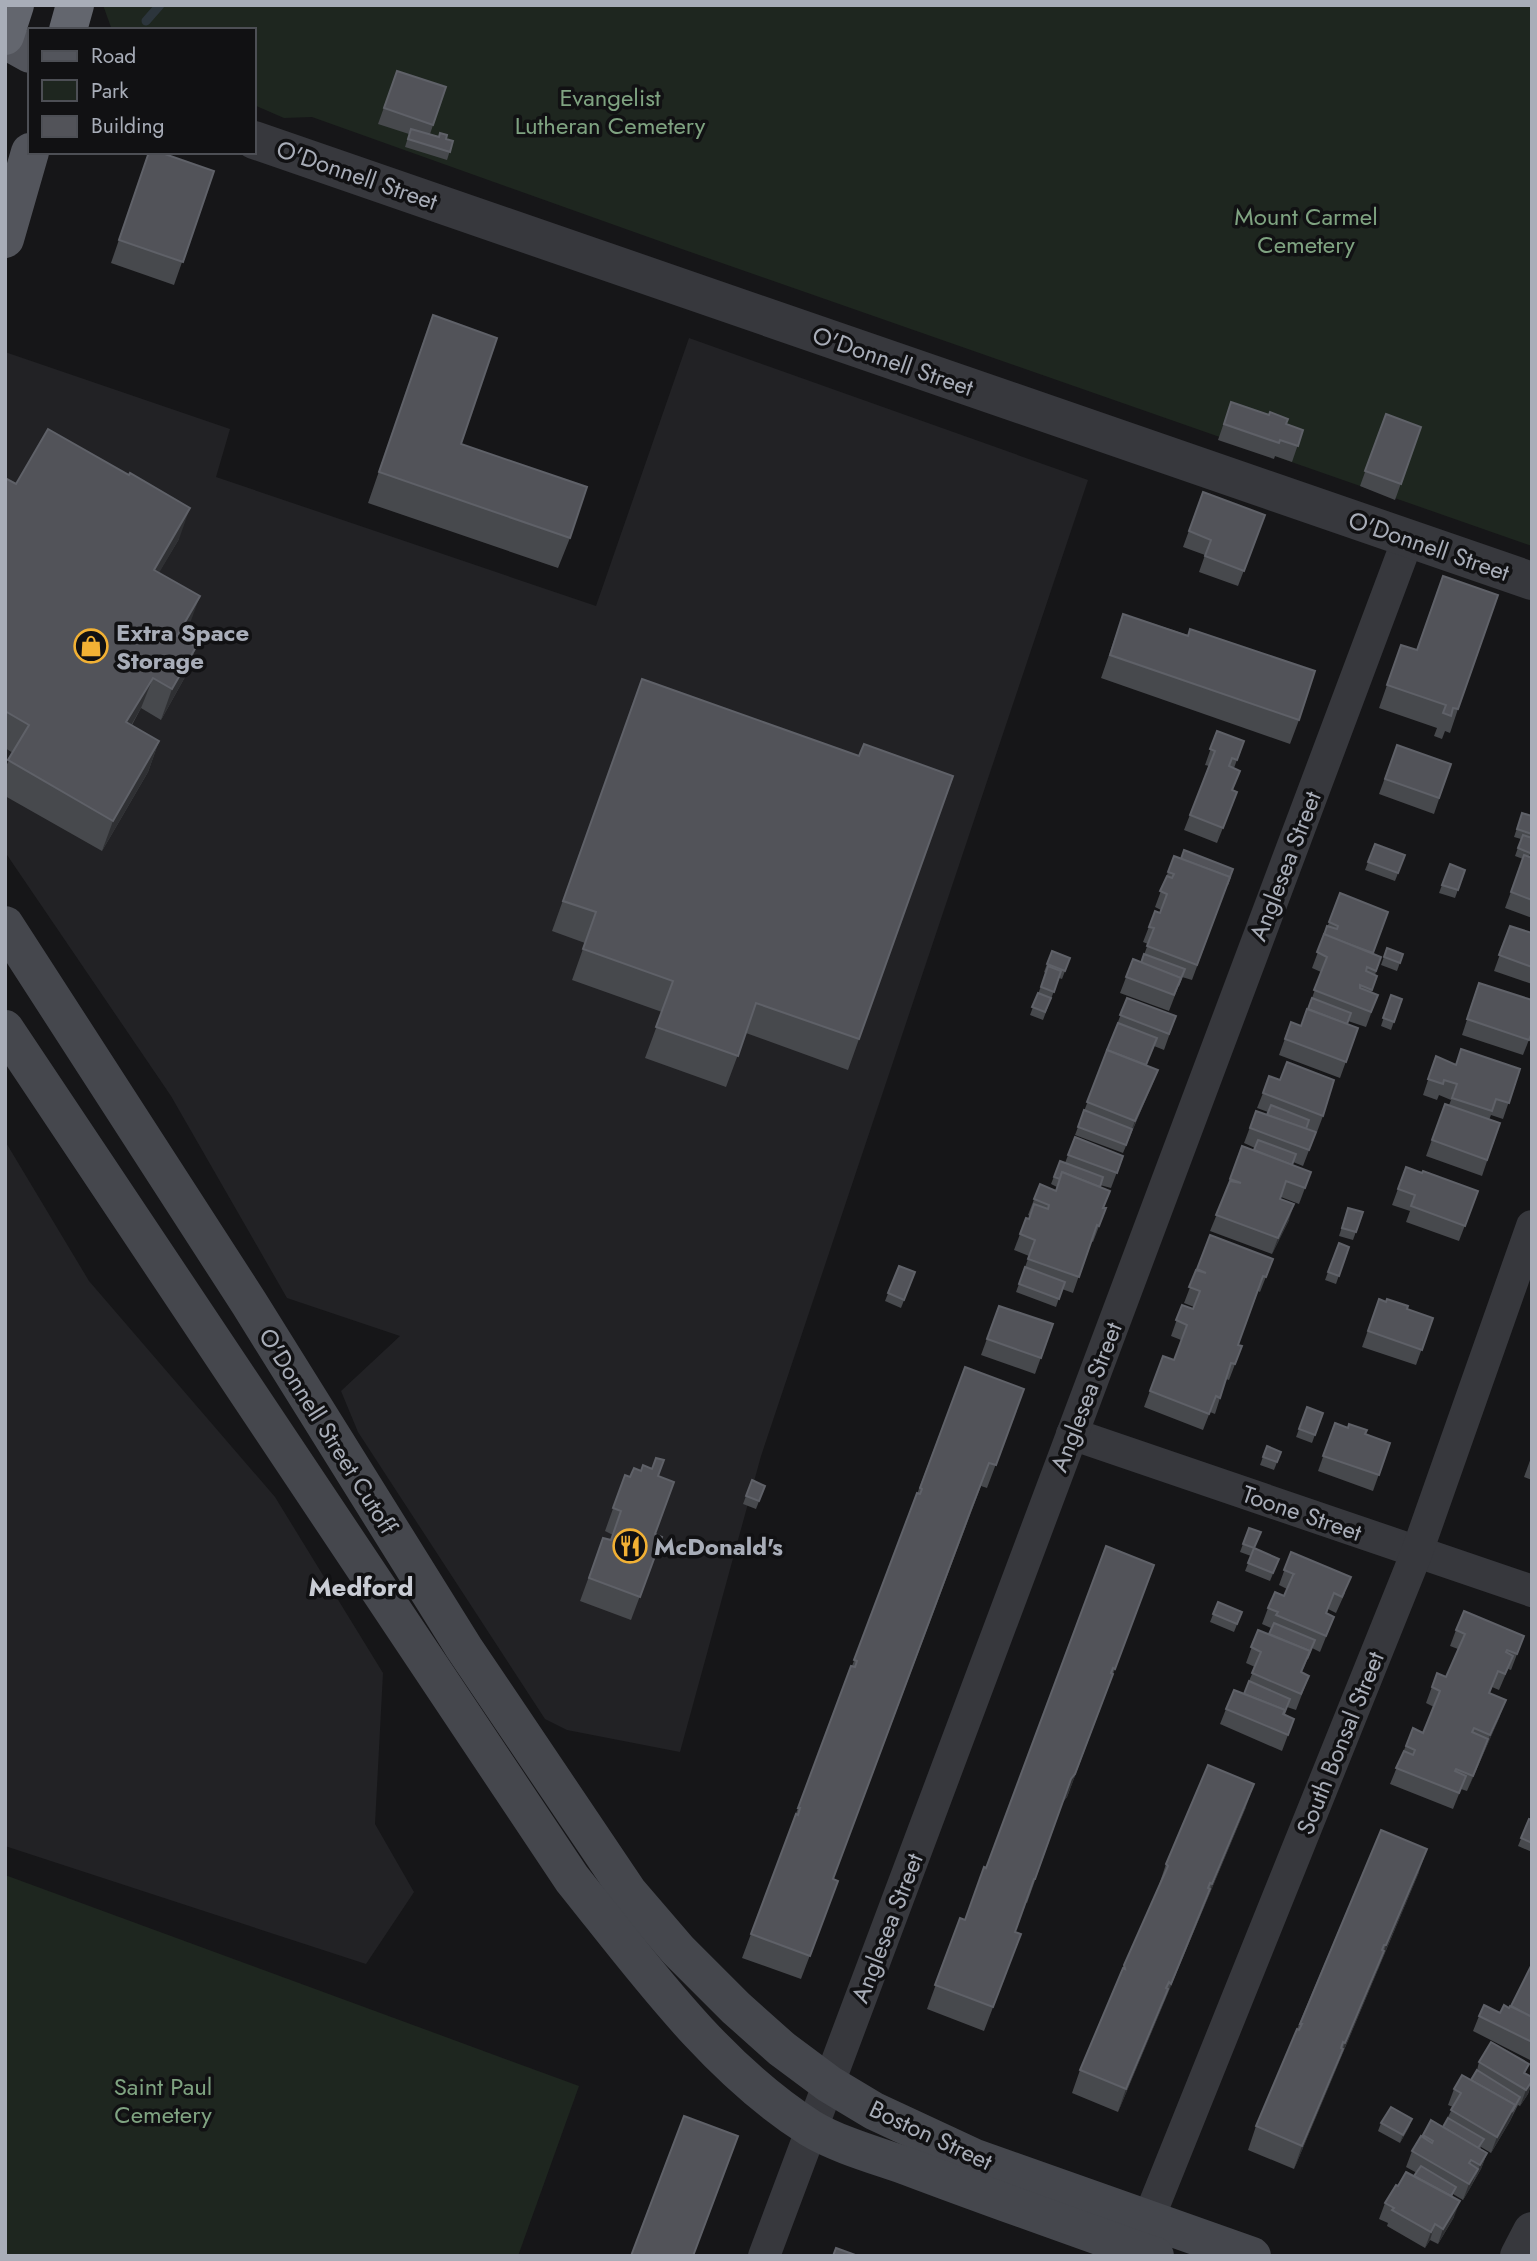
<svg xmlns="http://www.w3.org/2000/svg" width="1537" height="2261" font-family="Jost,sans-serif">
<rect width="100%" height="100%" fill="#161618"/>
<!-- built -->
<g fill="#222225">
<path d="M689 338 1088 480 761 1456 680 1752 567 1730 545 1719 358 1432 341 1391 400 1336 287 1298 171 1096 5 852V352L230 429 216 477 596 606Z"/>
<path d="M5 1141 89 1281 275 1497 383 1673 375 1824 414 1892 366 1964 5 1846Z"/>
</g>
<!-- green -->
<g fill="#1e261f">
<path d="M103 5H1532V546L679 248 312 117 284 118 254 105V30H112Z"/>
<path d="M5 1875 579 2086 518 2256H5Z"/>
</g>
<g fill="none" stroke-linecap="round" stroke-linejoin="round">
<!-- stream -->
<path stroke="#2c353c" stroke-width="9" d="M146 21 160 5"/>
<!-- minor -->
<g stroke="#37383d" stroke-width="32">
<path d="M1072 1434 1532 1591"/>
<path d="M1140 2240 1417 1552 1532 1226"/>
<path d="M764 2256 1408 539"/>
</g>
<!-- tertiary -->
<g stroke="#37383d" stroke-width="38">
<path d="M254 140 1532 581"/>
<path d="M1519 2256 1532 2231"/>
</g>
<!-- secondary -->
<g stroke="#45474d" stroke-width="38">
<path d="M5 925 249 1303 464 1648 629 1893 678 1950 736 2008 782 2049 829 2084 874 2111 975 2158 1252 2256"/>
<path d="M5 1029 572 1879C642 1966 715 2068 810 2128 838 2145 878 2156 909 2167 991 2198 1073 2227 1155 2256"/>
</g>
<!-- primary -->
<g stroke="#53555c" stroke-width="38">
<path d="M5 40 30 54"/>
<path d="M5 239 30 152"/>
</g>
<!-- motorway -->
<g stroke="#63666e" stroke-width="38">
<path d="M68 30 75 5"/>
<path d="M5 36 15 5"/>
</g>
</g>
<!-- wall -->
<g fill="#47494d">
<path d="M397 71 446 87 430 134 453 141 447 160 405 147 409 134 378 124Z"/>
<path d="M149 152 214 171 174 285 111 263Z"/>
<path d="M433 315 461 444 570 538 558 568 368 503Z"/>
<path d="M1231 402 1303 430 1292 462 1275 456 1274 459 1218 440Z"/>
<path d="M1386 414 1421 427 1395 500 1360 486Z"/>
<path d="M5 478 16 484 179 539 159 572 189 626 182 639 196 647 185 677 161 720 141 708 132 725 159 741 148 772 102 851 5 796V768L13 753 5 748Z"/>
<path d="M1203 492 1265 515 1238 586 1199 572 1205 555 1183 547Z"/>
<path d="M1123 614 1188 635 1299 720 1290 744 1101 678Z"/>
<path d="M1401 645 1458 709 1450 733 1445 731 1442 739 1434 736 1437 728 1379 708Z"/>
<path d="M642 679 859 756 953 776 848 1070 746 1033 726 1087 645 1058 662 1012 572 980 585 943 552 931Z"/>
<path d="M1217 731 1244 741 1234 768 1233 790 1237 792 1217 843 1184 830 1209 766 1205 765Z"/>
<path d="M1397 745 1451 764 1434 814 1379 794Z"/>
<path d="M1522 813 1532 816V850L1529 857 1532 858V918L1505 908 1523 859 1515 856 1521 839 1514 837Z"/>
<path d="M1375 844 1405 855 1395 881 1365 870Z"/>
<path d="M1174 856 1181 859 1233 869 1192 980 1182 977 1169 1011 1120 993 1133 959 1141 963 1148 944 1143 942 1155 911 1160 913 1161 910 1155 907Z"/>
<path d="M1450 864 1465 870 1455 898 1439 893Z"/>
<path d="M1340 893 1373 953 1381 957 1375 975 1377 976 1371 993 1378 995 1366 1027 1348 1021 1347 1024 1358 1028 1340 1078 1279 1055 1291 1022 1301 1026 1312 998 1321 972 1312 968Z"/>
<path d="M1510 926 1532 933V984L1494 971Z"/>
<path d="M1387 948 1403 954 1397 971 1381 965Z"/>
<path d="M1052 951 1070 958 1062 979 1059 978 1043 1020 1030 1015 1046 973 1044 972Z"/>
<path d="M1479 983 1532 1032 1523 1055 1462 1035Z"/>
<path d="M1391 995 1402 999 1391 1030 1381 1026Z"/>
<path d="M1127 998 1176 1016 1164 1050 1154 1046 1146 1065 1158 1070 1123 1153 1075 1135Z"/>
<path d="M1461 1049 1520 1069 1503 1119 1491 1115 1489 1120 1500 1123 1482 1176 1426 1156 1445 1104 1449 1105 1451 1100 1439 1095 1437 1100 1423 1095 1436 1056 1456 1065Z"/>
<path d="M1263 1093 1323 1116 1317 1132 1306 1128V1129L1316 1132 1303 1166 1293 1162 1292 1165 1311 1172 1299 1204 1281 1197 1280 1199 1289 1220 1272 1254 1210 1231 1228 1187 1242 1146 1254 1150 1255 1148 1244 1143 1256 1111 1267 1115 1268 1112 1257 1108Z"/>
<path d="M1075 1137 1123 1156 1111 1188 1100 1185V1187L1103 1208H1106L1093 1242 1091 1241 1073 1293 1062 1289 1056 1307 1016 1292 1029 1256 1014 1250 1026 1218 1029 1219 1030 1216 1028 1215 1040 1184 1056 1191 1057 1187 1051 1184 1060 1161 1065 1163Z"/>
<path d="M1406 1167 1478 1191 1459 1241 1406 1222 1410 1211 1392 1205Z"/>
<path d="M1348 1208 1363 1212 1353 1240 1339 1236Z"/>
<path d="M1210 1235 1273 1259 1260 1292 1258 1291 1238 1345 1242 1346 1229 1380 1226 1379 1215 1414 1210 1412 1203 1430 1144 1407 1163 1356 1174 1360 1181 1340 1171 1336 1182 1305 1193 1309 1194 1307 1184 1303Z"/>
<path d="M1339 1243 1349 1247 1336 1284 1325 1280Z"/>
<path d="M899 1266 915 1272 901 1308 885 1301Z"/>
<path d="M1379 1299 1433 1318 1416 1365 1362 1347Z"/>
<path d="M999 1306 1053 1324 1035 1374 981 1355Z"/>
<path d="M965 1367 1024 1389 987 1488 981 1486 833 1879 838 1881 801 1979 742 1958 851 1666H852Z"/>
<path d="M1323 1413 1312 1443 1296 1437 1299 1429Z"/>
<path d="M1335 1423 1390 1443 1373 1491 1318 1471Z"/>
<path d="M1267 1446 1281 1452 1274 1470 1260 1465Z"/>
<path d="M1532 1455V1480L1524 1477Z"/>
<path d="M625 1475 630 1477 658 1476 655 1534 662 1537 631 1620 580 1601 603 1538 611 1540 613 1535 605 1531Z"/>
<path d="M752 1480 765 1486 756 1509 743 1504Z"/>
<path d="M1249 1528 1255 1548 1279 1559 1270 1581 1245 1571 1251 1556 1240 1552Z"/>
<path d="M1291 1552 1345 1593 1336 1613 1328 1609 1327 1613 1334 1617 1320 1652 1312 1648 1304 1667 1301 1673 1309 1676 1296 1710 1287 1707 1284 1714 1294 1719 1282 1751 1220 1724 1226 1709 1244 1694 1249 1681 1255 1667 1246 1663 1258 1630 1269 1634 1271 1628 1262 1624 1268 1608 1284 1596 1287 1589 1279 1585Z"/>
<path d="M1154 1565 1067 1797 1063 1802 1027 1903 1025 1902 1015 1932 1021 1934 984 2031 927 2009 960 1918 965 1920Z"/>
<path d="M1218 1602 1242 1612 1234 1632 1210 1622Z"/>
<path d="M1456 1630 1524 1636 1511 1670 1508 1669 1499 1690 1492 1687 1489 1694 1500 1716 1467 1791 1461 1789 1453 1809 1390 1784 1413 1728 1423 1733 1434 1707 1426 1703 1437 1673 1446 1677 1458 1649 1450 1646Z"/>
<path d="M1246 1807 1118 2112 1072 2093 1080 2070 1124 1965 1158 1888 1166 1864Z"/>
<path d="M1529 1819 1532 1820V1852L1518 1846Z"/>
<path d="M1381 1830 1419 1872 1294 2169 1248 2150 1256 2126Z"/>
<path d="M1532 1964V2061L1473 2031 1479 2016 1500 2013 1511 2006Z"/>
<path d="M1479 2062 1529 2064 1525 2073 1532 2077V2082L1528 2094 1520 2106 1518 2105 1510 2121 1491 2153 1481 2147 1480 2149 1487 2153 1481 2169 1463 2200 1453 2194 1452 2197 1454 2217 1438 2244 1430 2240 1425 2248 1387 2226 1388 2223 1379 2219 1385 2203 1398 2186 1414 2176 1417 2173 1406 2167 1412 2151 1422 2137 1431 2120 1443 2127 1453 2107 1448 2105 1454 2089 1471 2080 1477 2070Z"/>
<path d="M1412 2119 1409 2127 1400 2143 1378 2131 1381 2123Z"/>
</g>
<!-- shaded-wall -->
<g fill="#2f3033">
<path d="M190 508 179 539 143 600 154 570Z"/>
<path d="M200 596 189 626 166 666 177 636Z"/>
<path d="M196 647 185 677 161 720 172 689Z"/>
<path d="M153 678 141 708 115 753 126 722Z"/>
<path d="M159 741 148 772 102 851 113 821Z"/>
<path d="M1158 1070 1152 1086 1129 1137 1135 1121Z"/>
<path d="M1294 1204 1289 1220 1272 1254 1278 1238Z"/>
<path d="M1154 1565 1067 1797 1063 1802 1071 1779 1075 1774Z"/>
<path d="M1506 1700 1500 1716 1467 1791 1490 1735Z"/>
<path d="M1254 1784 1246 1807 1162 2007 1171 1984Z"/>
<path d="M1427 1849 1419 1872 1378 1969 1386 1945Z"/>
<path d="M1384 1951 1376 1974 1337 2066 1345 2043Z"/>
<path d="M1168 1989 1160 2012 1118 2112 1126 2089Z"/>
<path d="M1343 2049 1335 2072 1294 2169 1302 2146Z"/>
<path d="M1532 2081 1528 2094 1520 2106 1526 2090Z"/>
<path d="M1520 2097 1510 2121 1491 2153 1497 2137Z"/>
<path d="M1412 2119 1409 2127 1400 2143 1403 2135Z"/>
<path d="M1487 2153 1481 2169 1474 2181 1480 2165Z"/>
<path d="M1478 2169 1472 2185 1463 2200 1469 2184Z"/>
<path d="M1460 2201 1454 2217 1438 2244 1443 2229Z"/>
<path d="M1435 2224 1430 2240 1425 2248 1431 2232Z"/>
</g>
<!-- building -->
<g fill="#525359" stroke="#5f6168" stroke-width="2">
<path d="M397 71 446 87 433 125 384 108Z"/>
<path d="M411 129 439 137 440 133 447 135 446 139 453 141 450 152 408 139Z"/>
<path d="M149 152H159L214 171 183 262 119 240Z"/>
<path d="M433 315 497 338 461 444 587 487 570 538 379 472Z"/>
<path d="M1231 402 1269 415 1270 412 1288 419 1286 424 1303 430 1298 446 1280 440 1279 443 1224 424Z"/>
<path d="M1386 414 1421 427 1401 484 1365 471Z"/>
<path d="M48 429 129 475 130 473 190 508 154 570 200 596 177 636 196 647 172 689 153 678 126 722 159 741 113 821 8 760 29 725 5 711V478L16 484Z"/>
<path d="M1203 492 1265 515 1244 571 1205 556 1211 540 1189 531Z"/>
<path d="M1443 576 1498 595 1458 709 1453 708 1451 716 1443 713 1446 705 1387 685 1401 645 1417 650Z"/>
<path d="M1123 614 1188 636 1190 629 1315 671 1299 720 1110 655Z"/>
<path d="M642 679 859 756 864 744 953 776 859 1039 756 1003 738 1056 656 1027 673 981 583 949 596 912 563 901Z"/>
<path d="M1217 731 1244 741 1237 760 1232 758 1229 766 1240 771 1232 790 1237 792 1223 828 1190 815 1215 751 1210 749Z"/>
<path d="M1397 745 1451 764 1439 798 1385 779Z"/>
<path d="M1522 813 1532 816V834L1517 829Z"/>
<path d="M1523 835 1532 838V850L1530 853 1518 848Z"/>
<path d="M1375 844 1405 855 1398 873 1368 862Z"/>
<path d="M1184 850 1233 869 1227 885 1230 877 1181 859Z"/>
<path d="M1524 855 1532 858V900L1511 892Z"/>
<path d="M1174 856 1230 877 1197 965 1147 946 1154 928 1149 927 1155 911 1160 913 1167 894 1160 891 1167 876 1172 878 1174 874 1168 872Z"/>
<path d="M1450 864 1465 870 1458 890 1442 885Z"/>
<path d="M1340 893 1388 912 1373 953 1324 935 1327 926 1337 929 1338 926 1329 922Z"/>
<path d="M1510 926 1532 933V967L1499 955Z"/>
<path d="M1324 934 1381 957 1376 971 1367 967 1366 971 1377 976 1372 990 1360 985V988L1378 995 1371 1012 1314 990 1327 957 1317 952Z"/>
<path d="M1387 948 1403 954 1400 963 1384 957Z"/>
<path d="M1052 951 1070 958 1065 971 1047 964Z"/>
<path d="M1144 954 1185 969 1178 986 1181 978 1141 963Z"/>
<path d="M1133 959 1181 978 1174 995 1126 977Z"/>
<path d="M1048 966 1061 971 1054 992 1041 987Z"/>
<path d="M1479 983 1532 1000V1032L1529 1040 1467 1019Z"/>
<path d="M1038 993 1051 998 1045 1012 1032 1007Z"/>
<path d="M1391 995 1402 999 1394 1022 1383 1018Z"/>
<path d="M1127 998 1176 1016 1169 1034 1120 1015Z"/>
<path d="M1312 998 1351 1013 1347 1024 1308 1009Z"/>
<path d="M1307 1009 1358 1028 1346 1062 1285 1039 1291 1022 1301 1026Z"/>
<path d="M1118 1023 1157 1038 1146 1065 1107 1050Z"/>
<path d="M1461 1049 1520 1069 1509 1103 1496 1099 1492 1111 1452 1098 1457 1084 1444 1080 1443 1084 1428 1079 1436 1056 1456 1065Z"/>
<path d="M1107 1050 1158 1070 1135 1121 1087 1102Z"/>
<path d="M1287 1062 1334 1080 1323 1116 1263 1093 1269 1076 1280 1080Z"/>
<path d="M1445 1104 1500 1123 1487 1160 1432 1140Z"/>
<path d="M1271 1105 1309 1120 1306 1129 1267 1115Z"/>
<path d="M1084 1110 1132 1129 1126 1145 1078 1127Z"/>
<path d="M1256 1111 1316 1132 1309 1150 1250 1128Z"/>
<path d="M1075 1137 1123 1156 1117 1173 1068 1155Z"/>
<path d="M1258 1140 1296 1154 1292 1165 1254 1150Z"/>
<path d="M1242 1146 1311 1172 1305 1188 1286 1181 1280 1199 1294 1204 1278 1238 1216 1215 1230 1181 1241 1183 1230 1179Z"/>
<path d="M1060 1161 1103 1177 1100 1187 1062 1172 1060 1179 1054 1177Z"/>
<path d="M1406 1167 1422 1173 1423 1171 1478 1191 1465 1226 1411 1206 1415 1195 1398 1189Z"/>
<path d="M1062 1172 1110 1191 1103 1208H1106L1099 1226 1097 1225 1079 1277 1028 1259 1035 1240 1020 1234 1026 1218 1029 1219 1034 1204 1048 1209 1049 1205 1034 1199 1040 1184 1056 1191Z"/>
<path d="M1348 1208 1363 1212 1356 1232 1342 1228Z"/>
<path d="M1210 1235 1273 1259 1266 1277 1263 1276 1238 1345 1242 1346 1235 1364 1231 1363 1220 1398 1216 1396 1209 1414 1150 1391 1163 1356 1174 1360 1187 1325 1176 1320 1182 1305 1193 1309 1200 1291 1189 1287 1196 1270 1206 1273 1197 1269Z"/>
<path d="M1339 1243 1349 1247 1339 1276 1328 1272Z"/>
<path d="M899 1266 915 1272 904 1300 888 1293Z"/>
<path d="M1025 1267 1065 1282 1059 1299 1019 1284Z"/>
<path d="M1379 1299 1386 1302 1387 1299 1408 1306 1407 1309 1433 1318 1422 1350 1368 1331Z"/>
<path d="M999 1306 1053 1324 1041 1358 987 1339Z"/>
<path d="M965 1367 1024 1389 996 1465 989 1463 970 1512 833 1879 838 1881 810 1956 751 1934 796 1814 798 1815 800 1808H798L851 1666 855 1667 857 1661 854 1660 917 1493 920 1494 922 1489 920 1488Z"/>
<path d="M1307 1407 1323 1413 1315 1435 1299 1429Z"/>
<path d="M1335 1423 1348 1428 1349 1424 1367 1430 1365 1434 1390 1443 1379 1475 1323 1456Z"/>
<path d="M1267 1446 1281 1452 1277 1462 1263 1457Z"/>
<path d="M656 1458 664 1460 658 1476 674 1482 655 1534 662 1537 640 1597 589 1578 603 1538 611 1540 621 1511 613 1508 625 1475 630 1477 634 1468 641 1471 643 1465 652 1469Z"/>
<path d="M752 1480 765 1486 759 1501 746 1496Z"/>
<path d="M1249 1528 1261 1532 1254 1548 1243 1544Z"/>
<path d="M1106 1546 1154 1565 1115 1669 1113 1668 1111 1673 1113 1674 1075 1774 1071 1779 1035 1879H1034L1015 1932 1021 1934 993 2007 935 1985 960 1918 965 1920 984 1867 986 1868Z"/>
<path d="M1254 1548 1279 1559 1273 1573 1248 1563Z"/>
<path d="M1291 1552 1351 1577 1342 1597 1334 1593 1326 1613 1334 1617 1326 1636 1276 1615 1278 1612 1268 1608 1275 1592 1284 1596 1293 1575 1294 1574 1284 1570Z"/>
<path d="M1218 1602 1242 1612 1237 1624 1213 1614Z"/>
<path d="M1464 1611 1524 1636 1517 1654 1507 1650 1506 1652 1513 1656 1505 1674 1498 1671 1489 1693 1506 1700 1490 1735 1474 1728 1472 1732 1488 1739 1473 1776 1456 1769 1455 1771 1466 1776 1459 1793 1396 1768 1404 1751 1413 1755 1415 1750 1406 1746 1413 1728 1423 1733 1440 1691 1432 1687 1437 1673 1446 1677 1465 1634 1456 1630Z"/>
<path d="M1274 1623 1315 1640 1307 1659 1310 1651 1269 1634Z"/>
<path d="M1258 1630 1310 1651 1301 1672 1309 1676 1301 1694 1252 1673 1261 1652 1251 1647Z"/>
<path d="M1249 1681 1290 1699 1284 1714 1285 1710 1244 1694Z"/>
<path d="M1234 1690 1285 1710 1283 1714 1294 1719 1288 1735 1226 1709Z"/>
<path d="M1208 1765 1254 1784 1212 1884 1210 1883 1208 1888 1210 1889 1171 1984 1169 1982 1166 1988 1168 1989 1126 2089 1080 2070 1123 1968 1125 1969 1124 1965 1168 1866 1166 1864Z"/>
<path d="M1529 1819 1532 1820V1843L1521 1838Z"/>
<path d="M1381 1830 1427 1849 1386 1945H1384L1382 1950 1384 1951 1345 2043 1343 2042 1341 2048 1343 2049 1302 2146 1256 2126 1297 2029 1299 2030 1302 2024H1300Z"/>
<path d="M1532 1964V2017L1511 2006Z"/>
<path d="M1484 2005 1500 2013 1504 2005 1509 2008 1510 2006 1532 2017V2042L1479 2016Z"/>
<path d="M1491 2042 1529 2064 1524 2073 1532 2077V2081L1526 2090 1479 2062Z"/>
<path d="M1477 2070 1520 2097 1512 2112 1515 2105 1471 2080Z"/>
<path d="M1462 2075 1515 2105 1497 2137 1451 2110 1461 2093 1454 2089Z"/>
<path d="M1391 2107 1412 2119 1403 2135 1381 2123Z"/>
<path d="M684 2116 738 2136 693 2256H631Z"/>
<path d="M1448 2118 1484 2139 1478 2148 1443 2127Z"/>
<path d="M1431 2120 1487 2153 1480 2165 1471 2160 1469 2163 1478 2169 1469 2184 1412 2151 1421 2136 1432 2143 1433 2141 1423 2135Z"/>
<path d="M1421 2166 1456 2187 1451 2196 1414 2176Z"/>
<path d="M1406 2172 1460 2201 1443 2229 1435 2224 1431 2232 1392 2210 1394 2208 1385 2203 1396 2185 1398 2186Z"/>
<path d="M836 2248 858 2256H833Z"/>
</g>
<!-- icons -->
<defs>
<symbol id="shop-ring" viewBox="-11 -11 22 22"><circle r="9.5" fill="#111113" stroke="#f2b134" stroke-width="1.5"/><path d="M-5-2.5h2.3a2.7 3.5 0 0 1 5.4 0H5L5.5 6h-11ZM-1.5-2.5h3a1.5 2.3 0 0 0-3 0Z" fill="#f2b134"/></symbol>
<symbol id="restaurant-ring" viewBox="-11 -11 22 22"><circle r="9.5" fill="#111113" stroke="#f2b134" stroke-width="1.5"/><path d="M-5-6h1v4h1v-4h1v4h1v-4h1v5L-1.5 .5V6h-2V.5L-5-1ZM5-6V6H3V1.5H1.5Q1.5-4 5-6Z" fill="#f2b134"/></symbol>
</defs>
<g fill-rule="evenodd">
<use href="#shop-ring" x="72" y="627" width="38" height="38"/>
<use href="#restaurant-ring" x="611" y="1527" width="38" height="38"/>
</g>
<g text-anchor="middle" dominant-baseline="central" stroke-width="7" stroke-linejoin="round" paint-order="stroke">
<!-- park labels -->
<g font-size="24" fill="#7fa381" stroke="#111113">
<text x="610" y="97">Evangelist<tspan x="610" dy="28">Lutheran Cemetery</tspan></text>
<text x="1306" y="216">Mount Carmel<tspan x="1306" dy="28">Cemetery</tspan></text>
<text x="163" y="2086">Saint Paul<tspan x="163" dy="28">Cemetery</tspan></text>
</g>
<!-- street labels -->
<g font-size="24" fill="#a8adb8" stroke="#111113">
<text transform="translate(357 175) rotate(19)">O'Donnell Street</text>
<text transform="translate(893 361) rotate(19)">O'Donnell Street</text>
<text transform="translate(1429 546) rotate(19)">O'Donnell Street</text>
<text transform="translate(1285 866) rotate(-69)">Anglesea Street</text>
<text transform="translate(1086 1397) rotate(-69)">Anglesea Street</text>
<text transform="translate(328 1431) rotate(58)">O'Donnell Street Cutoff</text>
<text transform="translate(1302 1513) rotate(19)">Toone Street</text>
<text transform="translate(1340 1743) rotate(-68)">South Bonsal Street</text>
<text transform="translate(887 1928) rotate(-69)">Anglesea Street</text>
<text transform="translate(931 2135) rotate(25)">Boston Street</text>
</g>
<!-- poi labels -->
<g font-size="24" font-weight="bold" fill="#a8adb8" stroke="#111113" text-anchor="start">
<text x="116" y="632">Extra Space<tspan x="116" dy="28">Storage</tspan></text>
<text x="654" y="1546">McDonald's</text>
</g>
<!-- neighbourhood labels -->
<g font-size="26" font-weight="bold" fill="#c9ccd4" stroke="#111113">
<text x="361" y="1587">Medford</text>
</g>
</g>
<!-- border -->
<rect width="1537" height="2261" fill="none" stroke="#a8adb8" stroke-width="14"/>
<!-- legend -->
<rect x="28" y="28" width="228" height="126" fill="#111113" stroke="#4d4f55" stroke-width="2"/>
<rect x="42" y="51" width="35" height="10" fill="#53555c" stroke="#4d4f55" stroke-width="2"/>
<text x="91" y="63" font-size="21" fill="#a8adb8">Road</text>
<rect x="42" y="80" width="35" height="21" fill="#1e261f" stroke="#4d4f55" stroke-width="2"/>
<text x="91" y="98" font-size="21" fill="#a8adb8">Park</text>
<rect x="42" y="116" width="35" height="21" fill="#525359" stroke="#4d4f55" stroke-width="2"/>
<text x="91" y="133" font-size="21" fill="#a8adb8">Building</text>
</svg>
